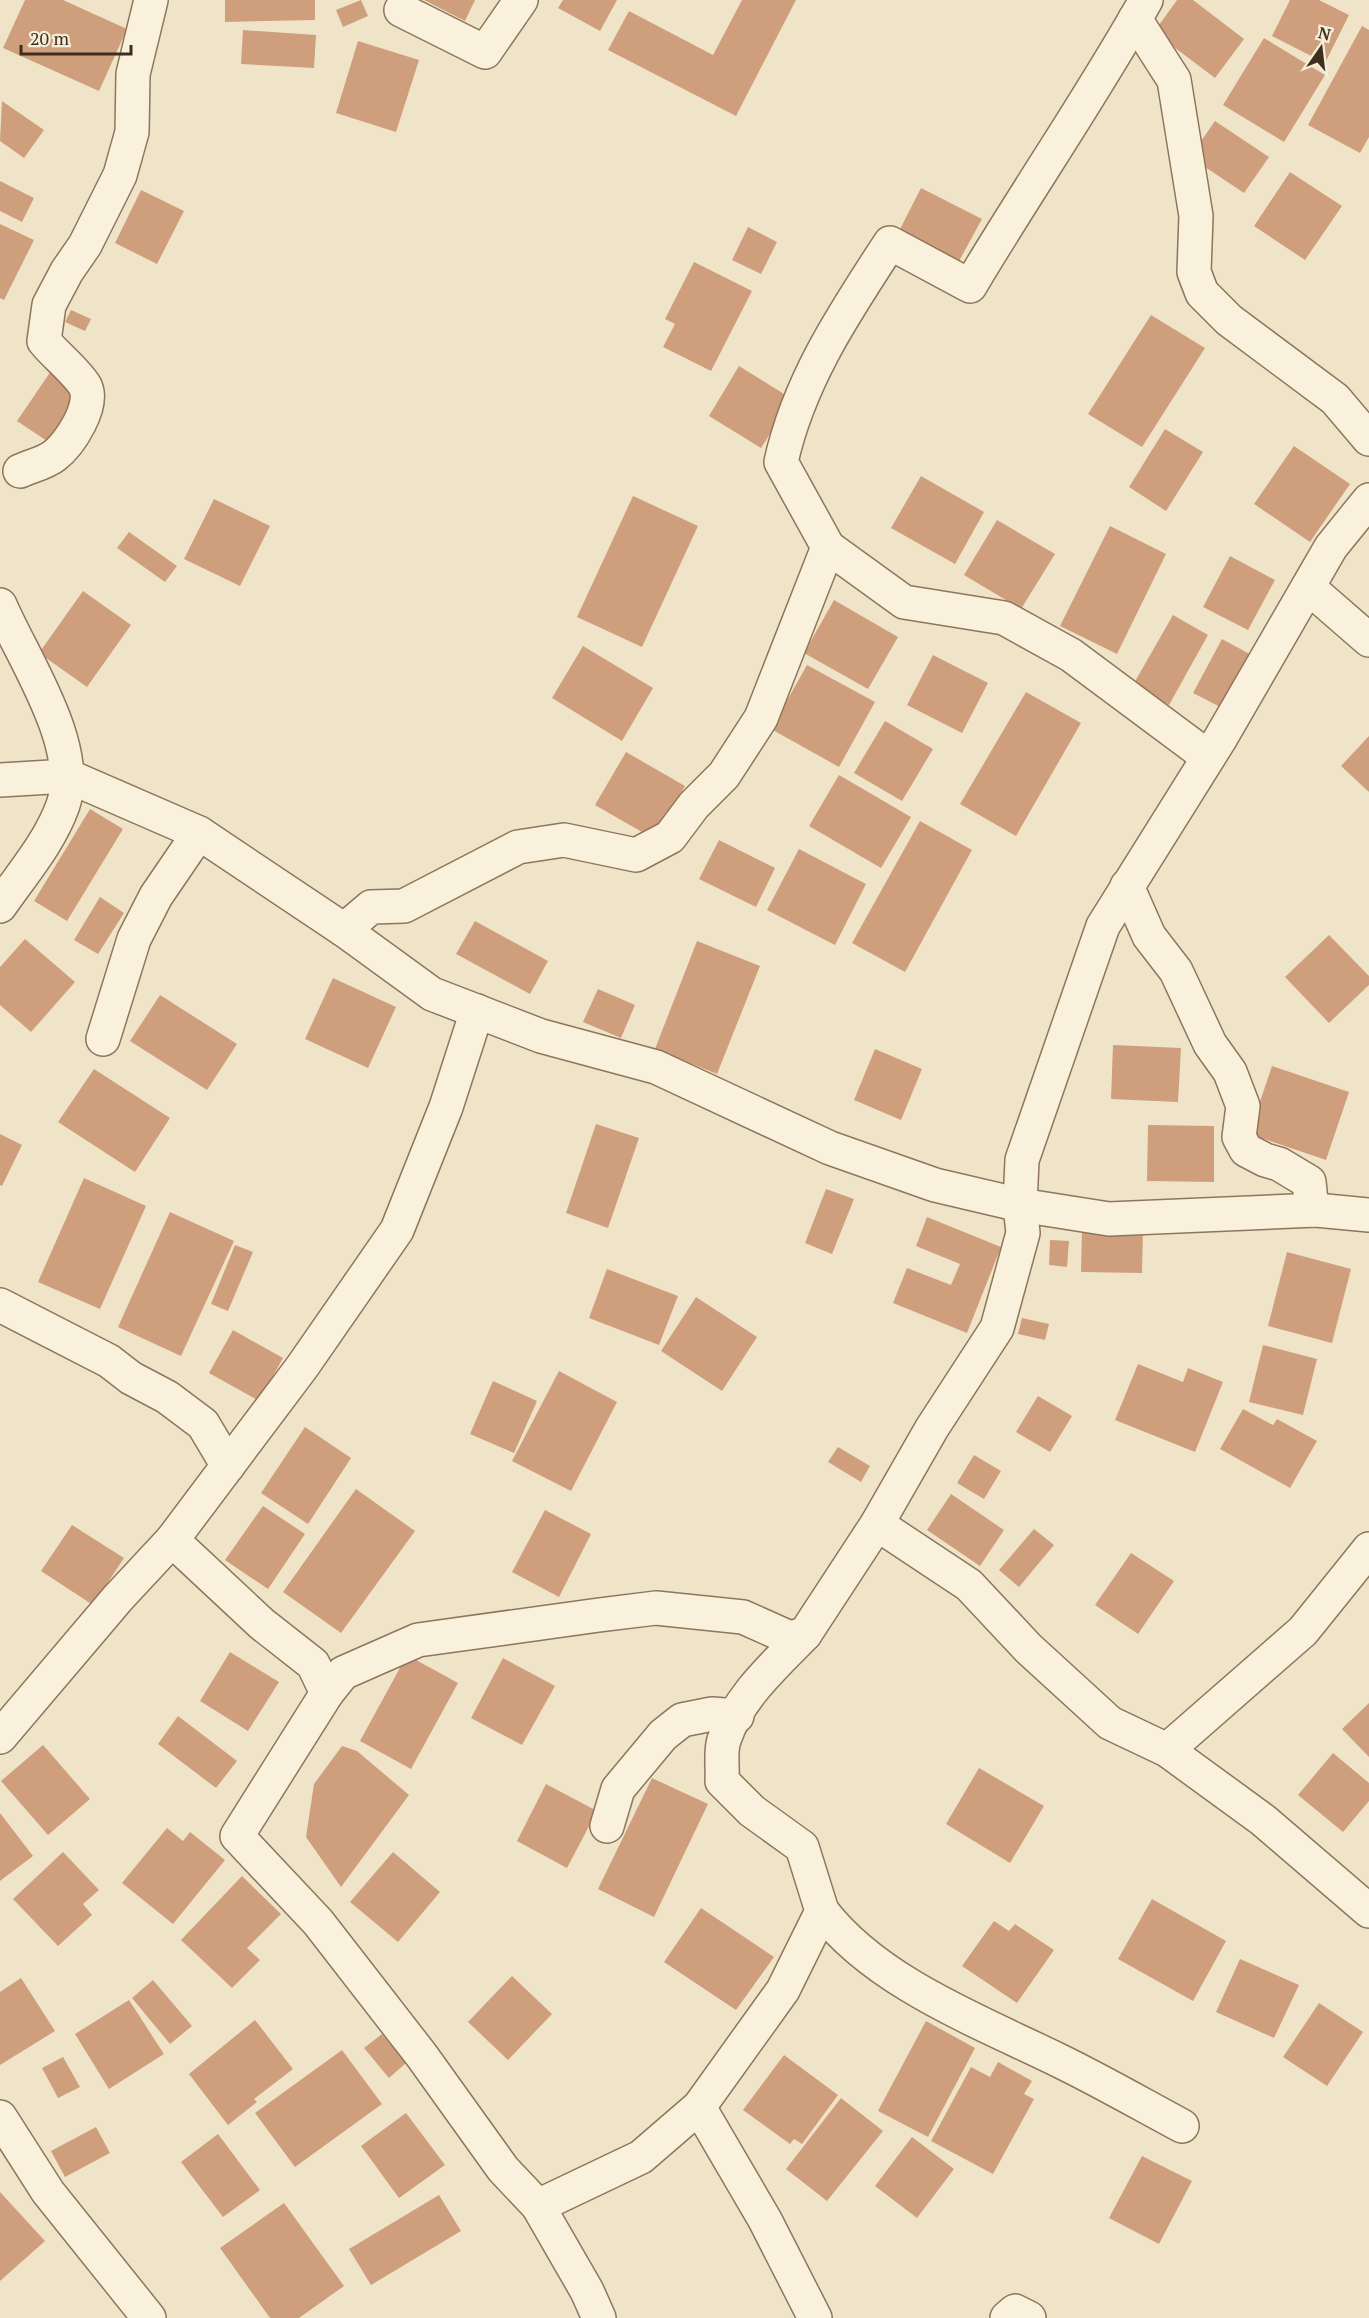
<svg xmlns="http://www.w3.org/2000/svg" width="1369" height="2318" font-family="'PT Serif',serif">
<rect width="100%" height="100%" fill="#f0e4c8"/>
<!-- building -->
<g fill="#cf9f7d">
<path d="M25 0H63L127 29 99 91 3 48Z"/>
<path d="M225 0H315V20L225 22Z"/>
<path d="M361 0 368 16 343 27 336 10Z"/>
<path d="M424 0H475L465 21Z"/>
<path d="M563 0H617L600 31 558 8Z"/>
<path d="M742 0H796L736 116 608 50 629 11 713 55Z"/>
<path d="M1177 0H1193L1244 39 1215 78 1154 32Z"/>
<path d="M1290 0H1319L1349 15 1325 63 1272 36Z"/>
<path d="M1362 26 1369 30V137L1360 153 1308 125Z"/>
<path d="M243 30 316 35 314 68 241 64Z"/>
<path d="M1264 38 1325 75 1284 142 1223 105Z"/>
<path d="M358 41 419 60 396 132 336 113Z"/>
<path d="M2 101 44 130 24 158 0 141Z"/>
<path d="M1215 121 1269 157 1244 193 1190 157Z"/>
<path d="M1290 172 1342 206 1305 260 1254 226Z"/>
<path d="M0 181 34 198 22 222 0 211Z"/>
<path d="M921 188 982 219 958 263 898 233Z"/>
<path d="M141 190 184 211 157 264 115 243Z"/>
<path d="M0 224 34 240 4 300 0 298Z"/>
<path d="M748 227 777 242 761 274 732 260Z"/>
<path d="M694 262 752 291 711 371 663 347 675 324 665 319Z"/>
<path d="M71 310 91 319 85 331 65 322Z"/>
<path d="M1151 315 1205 348 1142 447 1088 414Z"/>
<path d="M739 366 792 399 761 448 709 416Z"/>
<path d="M51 371 84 393 50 443 17 421Z"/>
<path d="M1165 429 1203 452 1166 511 1129 487Z"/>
<path d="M1294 446 1350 484 1310 542 1254 504Z"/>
<path d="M921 476 984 512 955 564 891 528Z"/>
<path d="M633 496 698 526 642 647 577 617Z"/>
<path d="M214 499 270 526 240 586 184 559Z"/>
<path d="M997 520 1055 554 1021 609 964 575Z"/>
<path d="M1110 526 1166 554 1117 654 1060 626Z"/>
<path d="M129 532 177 566 165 582 117 548Z"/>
<path d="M1230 556 1275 580 1248 630 1203 607Z"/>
<path d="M83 591 131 625 87 687 39 653Z"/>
<path d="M834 600 898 637 868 689 804 653Z"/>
<path d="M1173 615 1208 635 1169 705 1133 685Z"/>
<path d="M1222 639 1257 658 1228 711 1193 693Z"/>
<path d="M583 646 653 688 622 741 552 698Z"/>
<path d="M933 655 988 683 962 733 907 705Z"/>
<path d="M807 665 875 702 839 767 771 729Z"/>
<path d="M1026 692 1081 723 1016 836 960 804Z"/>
<path d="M885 721 933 749 902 801 854 773Z"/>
<path d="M1369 736V792L1341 766Z"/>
<path d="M626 752 685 786 654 839 595 805Z"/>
<path d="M839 775 911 817 881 868 809 826Z"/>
<path d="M90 809 123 829 67 921 34 901Z"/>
<path d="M920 821 972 850 905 972 852 943Z"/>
<path d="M719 840 775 868 756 907 699 879Z"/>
<path d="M799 849 866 884 835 945 767 910Z"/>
<path d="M100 897 124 913 98 954 74 940Z"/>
<path d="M475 921 548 961 530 994 456 954Z"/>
<path d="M1329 935 1369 976V985L1329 1023 1285 977Z"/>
<path d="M25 939 75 982 31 1032 0 1005V967Z"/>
<path d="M697 941 760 966 717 1074 655 1049Z"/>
<path d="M333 978 396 1007 368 1068 305 1039Z"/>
<path d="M598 989 635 1005 621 1038 583 1022Z"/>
<path d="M160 995 237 1044 207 1090 130 1041Z"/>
<path d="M1113 1045 1181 1048 1178 1102 1111 1099Z"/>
<path d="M875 1049 922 1069 901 1120 854 1100Z"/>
<path d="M1272 1066 1349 1092 1326 1160 1249 1134Z"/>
<path d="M94 1069 170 1118 135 1172 58 1122Z"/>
<path d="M596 1124 639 1138 608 1228 566 1213Z"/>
<path d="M1148 1125 1214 1126V1182L1147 1181Z"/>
<path d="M0 1134 22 1145 2 1186 0 1185Z"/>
<path d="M84 1178 146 1206 100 1309 38 1282Z"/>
<path d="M826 1189 854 1199 832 1254 805 1243Z"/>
<path d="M170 1212 234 1241 181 1356 118 1327Z"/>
<path d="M927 1217 1001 1247 967 1333 893 1303 907 1268 951 1285 960 1264 916 1246Z"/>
<path d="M1082 1228 1143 1229 1142 1273 1081 1272Z"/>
<path d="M1050 1240 1069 1241 1067 1267 1049 1265Z"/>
<path d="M235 1245 253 1252 228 1311 211 1304Z"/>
<path d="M1287 1252 1351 1269 1332 1343 1268 1326Z"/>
<path d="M607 1269 678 1296 659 1345 589 1318Z"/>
<path d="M696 1297 757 1337 722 1391 661 1351Z"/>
<path d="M1022 1318 1049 1324 1045 1340 1018 1334Z"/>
<path d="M233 1330 283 1358 259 1401 209 1373Z"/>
<path d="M1263 1345 1317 1359 1303 1415 1249 1402Z"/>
<path d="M1138 1364 1183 1382 1188 1368 1223 1382 1195 1452 1115 1420Z"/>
<path d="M559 1371 617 1402 571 1491 512 1461Z"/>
<path d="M493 1381 537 1401 514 1453 470 1434Z"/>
<path d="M1038 1396 1072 1416 1050 1452 1016 1432Z"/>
<path d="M1243 1409 1273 1425 1277 1419 1317 1441 1290 1488 1220 1449Z"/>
<path d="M305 1427 351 1458 308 1524 261 1493Z"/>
<path d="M838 1447 870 1466 861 1482 828 1462Z"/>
<path d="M974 1455 1001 1471 984 1499 957 1483Z"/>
<path d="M356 1489 415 1531 341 1633 283 1592Z"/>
<path d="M951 1494 1004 1530 980 1566 927 1530Z"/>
<path d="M263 1506 305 1534 268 1589 225 1560Z"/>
<path d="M545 1510 591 1534 559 1597 512 1572Z"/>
<path d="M72 1525 124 1558 93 1605 41 1571Z"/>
<path d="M1034 1529 1054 1545 1019 1587 999 1570Z"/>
<path d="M1131 1553 1174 1581 1138 1634 1095 1605Z"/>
<path d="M230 1652 279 1682 248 1731 200 1701Z"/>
<path d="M407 1655 458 1683 411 1769 360 1741Z"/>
<path d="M503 1658 555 1686 522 1745 471 1718Z"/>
<path d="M1369 1703V1757L1342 1729Z"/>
<path d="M178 1716 237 1761 216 1788 158 1744Z"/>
<path d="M43 1745 90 1799 48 1835 1 1781Z"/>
<path d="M342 1746 357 1751 409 1795 341 1887 306 1837 314 1784Z"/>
<path d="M1333 1753 1369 1783V1801L1343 1832 1298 1795Z"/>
<path d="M979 1768 1044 1806 1010 1863 946 1824Z"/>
<path d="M652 1778 708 1804 654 1917 598 1889Z"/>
<path d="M546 1784 597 1811 567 1868 517 1841Z"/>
<path d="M0 1813 33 1856 0 1881Z"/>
<path d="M167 1828 183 1841 190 1832 225 1860 173 1924 122 1883Z"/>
<path d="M63 1852 99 1890 83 1904 92 1915 58 1946 13 1899Z"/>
<path d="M393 1852 440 1892 398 1942 350 1902Z"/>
<path d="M242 1876 281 1914 247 1948 260 1960 232 1988 181 1940Z"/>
<path d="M1152 1899 1226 1941 1193 2001 1118 1959Z"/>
<path d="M701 1908 774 1957 736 2010 664 1962Z"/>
<path d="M994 1921 1009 1931 1015 1924 1054 1950 1017 2003 962 1966Z"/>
<path d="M1240 1959 1299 1985 1274 2038 1216 2012Z"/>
<path d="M512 1976 552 2014 508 2060 468 2022Z"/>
<path d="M21 1978 55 2031 0 2065V1992Z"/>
<path d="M153 1980 192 2026 170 2044 132 1998Z"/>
<path d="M129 2000 164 2054 109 2089 75 2034Z"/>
<path d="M1319 2003 1363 2032 1327 2086 1283 2057Z"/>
<path d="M255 2020 293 2069 254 2099 257 2102 228 2125 189 2074Z"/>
<path d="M926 2021 975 2048 928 2137 878 2111Z"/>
<path d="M382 2034 406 2063 389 2078 364 2048Z"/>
<path d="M342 2050 382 2104 295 2167 255 2113Z"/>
<path d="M784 2055 838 2095 802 2144 794 2139 790 2144 743 2110Z"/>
<path d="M63 2057 80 2087 58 2098 42 2068Z"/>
<path d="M998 2062 1032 2081 1024 2094 1034 2099 993 2174 931 2141 971 2067 990 2077Z"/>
<path d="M841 2098 883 2131 827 2201 786 2169Z"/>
<path d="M406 2113 445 2165 399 2198 361 2146Z"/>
<path d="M96 2127 110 2153 65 2177 51 2151Z"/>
<path d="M218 2134 260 2190 223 2217 181 2162Z"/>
<path d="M912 2137 954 2169 917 2218 875 2186Z"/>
<path d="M1142 2156 1192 2181 1159 2244 1109 2218Z"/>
<path d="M0 2192 45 2241 0 2281Z"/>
<path d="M439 2195 461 2231 371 2285 349 2249Z"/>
<path d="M284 2203 344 2286 299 2318H270L220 2248Z"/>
</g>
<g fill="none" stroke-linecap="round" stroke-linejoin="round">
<defs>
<g id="minor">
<path d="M1146 0C1091 98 1027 190 970 286L890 243C845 312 799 380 781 462L828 547 904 602 1004 618 1071 655 1208 757"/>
<path d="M401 10 485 52 521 0"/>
<path d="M1135 19 1174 80 1196 216 1194 272 1202 293 1229 320 1335 399 1369 439"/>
<path d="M20 471C31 466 45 463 54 456 70 444 95 405 85 386 77 372 55 355 44 341L49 305 67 271 85 245 120 175 132 132 133 74 151 0"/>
<path d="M1308 587 1369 640"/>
<path d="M0 605C23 659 83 746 63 805 50 842 22 874 0 906"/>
<path d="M0 780 68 776 199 833 344 930 432 994 541 1036 656 1067 830 1148 935 1185 1020 1205 1109 1219 1316 1210 1369 1215"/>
<path d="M1127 886 1149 936 1176 971 1210 1044 1230 1072 1243 1106 1239 1137 1246 1150 1265 1160 1279 1164 1309 1182 1312 1210"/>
<path d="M344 930 371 907 404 906 518 847 564 840 636 855 670 837 694 805 724 775 761 718 828 547"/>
<path d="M477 1011 446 1107 397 1230 302 1367 172 1540 262 1624 313 1664 327 1693 237 1836 318 1922 422 2056 503 2169 538 2206 587 2291 599 2318"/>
<path d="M103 1039 134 939 156 896 199 833"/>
<path d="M0 1305 109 1361 131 1378 167 1397 203 1424 228 1466"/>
<path d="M877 1524 969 1585 1028 1648 1110 1723 1167 1750 1263 1820 1369 1911"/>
<path d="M327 1693 343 1673 418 1640 599 1615 656 1608 743 1617 790 1638 805 1634 877 1524 932 1428 997 1328 1023 1233 1020 1205 1022 1160 1103 926 1220 739 1331 547 1369 500"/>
<path d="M0 1737 118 1598 172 1540"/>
<path d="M1167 1750 1303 1631 1369 1549"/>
<path d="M607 1826 618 1789 663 1735 682 1720 712 1714 737 1716"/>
<path d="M822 1911C877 1983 981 2022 1060 2061 1101 2081 1141 2104 1182 2126"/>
<path d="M699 2107 765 2220 815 2318"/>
<path d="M0 2117 48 2192 149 2318"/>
<path d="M538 2206 641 2157 699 2107 783 1990 822 1911 802 1847 752 1811 722 1781C723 1769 720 1751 724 1740 738 1697 775 1665 805 1634"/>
<path d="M1007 2318 1015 2311 1029 2318"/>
</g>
</defs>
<!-- minor casing -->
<use href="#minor" stroke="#8d765c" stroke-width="36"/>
<!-- minor -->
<use href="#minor" stroke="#faf1dc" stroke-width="33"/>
</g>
<!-- north arrow -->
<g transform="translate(1321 48) rotate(14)" stroke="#f7eed8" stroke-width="4.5" paint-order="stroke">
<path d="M0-4.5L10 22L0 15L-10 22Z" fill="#3d2e20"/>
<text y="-9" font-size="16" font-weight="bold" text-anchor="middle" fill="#3d2e20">N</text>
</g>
<!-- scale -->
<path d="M21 45v9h110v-9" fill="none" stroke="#3d2e20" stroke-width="3"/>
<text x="30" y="45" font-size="18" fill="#3d2e20" stroke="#f7eed8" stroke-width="4.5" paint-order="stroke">20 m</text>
</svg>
